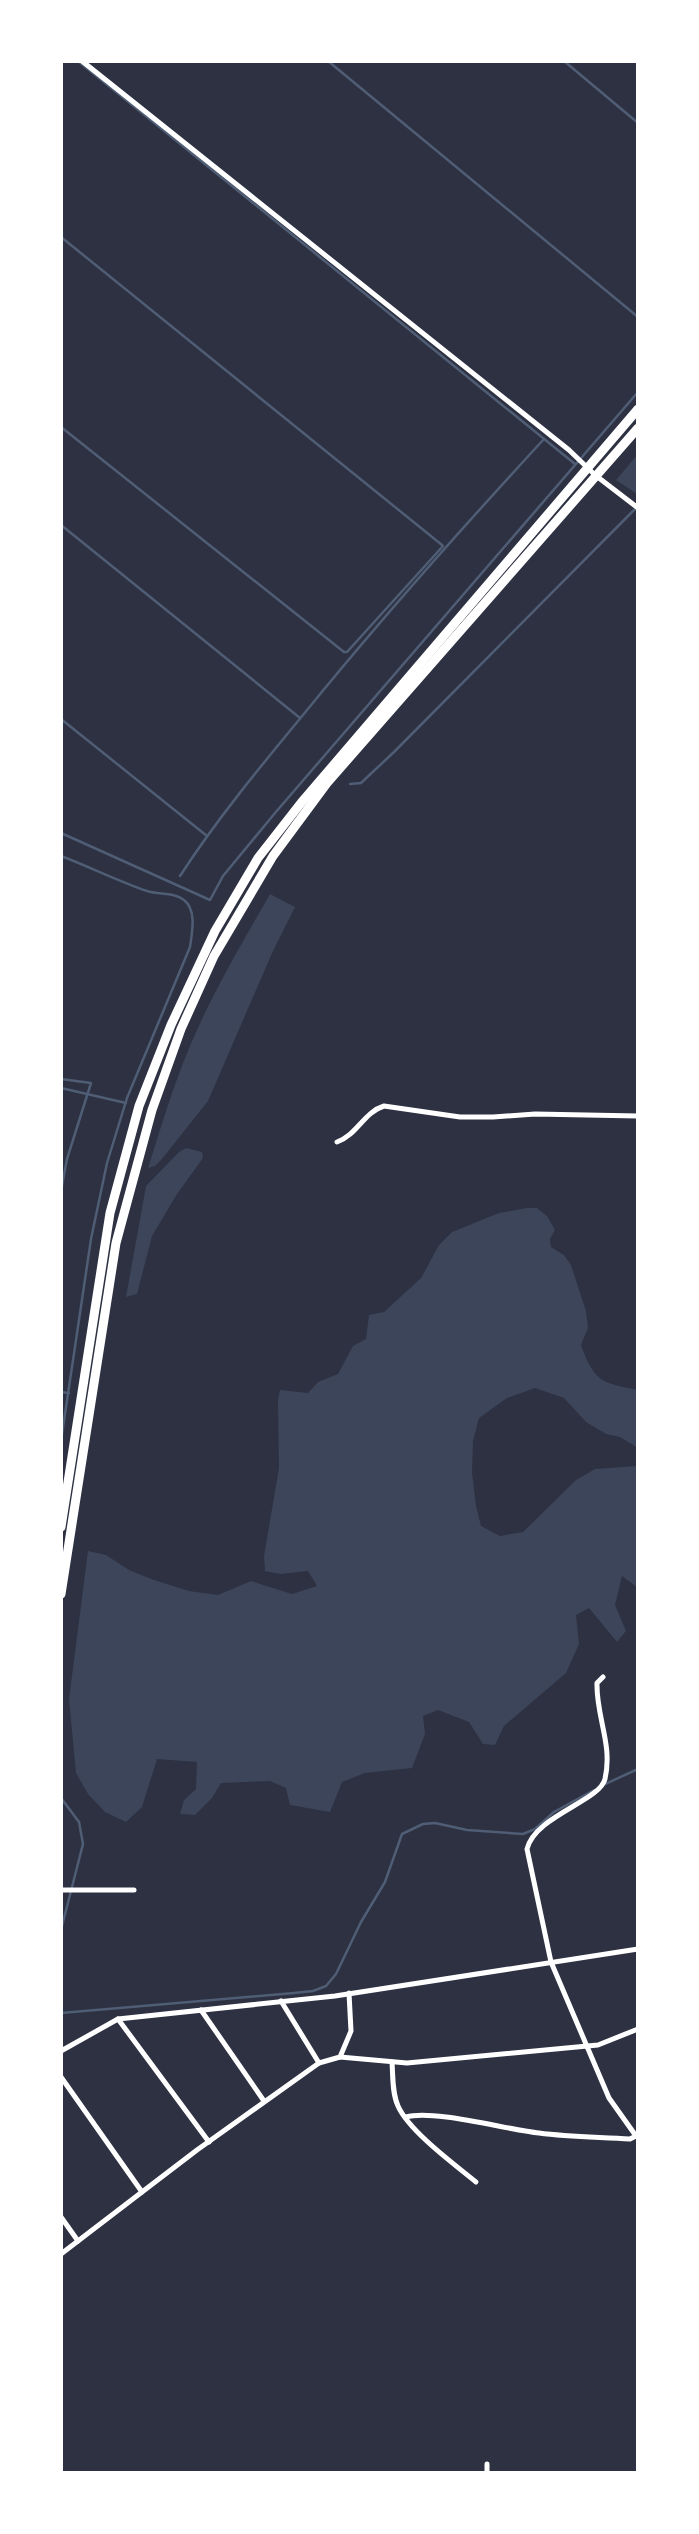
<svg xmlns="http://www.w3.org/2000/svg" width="699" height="2534" font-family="Helvetica,sans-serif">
<rect width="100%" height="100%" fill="#2d3142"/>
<!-- green -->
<g fill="#3c4559">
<path d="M638 454V494H637L616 480Z"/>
<path d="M270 894 295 907 273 951 208 1101 162 1159 155 1166 148 1168C161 1127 173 1086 190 1046 212 993 242 943 270 894Z"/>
<path d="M186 1148 202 1152 203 1158 177 1194 152 1236 137 1294 126 1297 146 1186 179 1152Z"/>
<path d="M527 1208H537L547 1216 555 1230 550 1239 551 1247 564 1255 571 1265 586 1311 588 1328 581 1345C594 1381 601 1383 638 1390V1448L620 1437 606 1434 586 1422 564 1398 535 1388 507 1398 479 1418 473 1441 472 1472 476 1506 481 1526 500 1536 523 1532 576 1480 595 1469 638 1466V1588L622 1576 615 1605 626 1631 617 1642 589 1608 576 1615 579 1644 566 1673 504 1726 495 1745 483 1744 469 1722 438 1710 423 1716 425 1734 412 1768 365 1773 342 1782 330 1812 290 1805 286 1788 270 1781 221 1783 212 1798 195 1815 180 1814 184 1800 196 1789 197 1762 157 1759 142 1807 126 1822 105 1812 88 1794 76 1773 69 1699 88 1551 106 1555 129 1570 154 1580 189 1591 218 1595 251 1581 292 1594 317 1586 308 1571 280 1574 265 1571 264 1556 279 1468 278 1400 280 1390 308 1393 318 1382 338 1374 353 1346 366 1339 369 1315 384 1312 421 1278 439 1245 452 1232 499 1213Z"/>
</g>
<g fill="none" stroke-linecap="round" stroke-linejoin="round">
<!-- stream -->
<g stroke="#4f5d75" stroke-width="2.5">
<path d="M78 61 575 464"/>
<path d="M328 61 638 317"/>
<path d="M564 61 638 123"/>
<path d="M61 237 442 545"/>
<path d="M61 427 344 652H347L443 546"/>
<path d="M61 525 300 718"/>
<path d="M61 719 207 836"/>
<path d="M350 784 361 783 394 752 635 509"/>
<path d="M61 833 210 900 223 876 275 813 638 392"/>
<path d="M61 856C90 867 118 881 147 891 159 895 174 892 184 900 197 910 192 933 190 947L127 1098 107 1163 91 1239 61 1441"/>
<path d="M180 876C217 819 260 767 303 715 380 620 461 529 544 439"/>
<path d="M61 1079 91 1083 67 1159 61 1191"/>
<path d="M61 1088 126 1103"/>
<path d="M61 1392 69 1393"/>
<path d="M603 1785 638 1769"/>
<path d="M61 1798 79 1822 83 1844 61 1930"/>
<path d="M61 2013 294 1993 313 1991 326 1986 336 1974 361 1922 385 1882 402 1834 423 1824 435 1823 467 1830 523 1834 535 1829 554 1812 594 1790"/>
</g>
<!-- minor -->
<g stroke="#fff" stroke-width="5">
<path d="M82 61 569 450 595 475 638 508"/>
<path d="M337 1142C357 1135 364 1112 384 1106L460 1117H493L535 1114 638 1116"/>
<path d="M61 1890H134"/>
<path d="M281 2001 319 2063"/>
<path d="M201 2010 264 2101"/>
<path d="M118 2019 209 2142"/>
<path d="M61 2051 118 2019 335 1996 638 1949"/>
<path d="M340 2057 407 2063 598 2045 638 2029"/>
<path d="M392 2062C393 2076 392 2093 398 2106 409 2131 454 2164 476 2182"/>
<path d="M61 2077 142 2192 197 2150 319 2063 340 2057 351 2031 349 1993"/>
<path d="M406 2117C433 2109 508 2130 539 2133 569 2137 600 2137 630 2139L636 2136 609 2098 551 1962 527 1849C535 1816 600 1801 605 1779 613 1744 596 1717 597 1683L603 1677"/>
<path d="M61 2217 78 2241"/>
<path d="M61 2254 142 2192"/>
<path d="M487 2464V2473"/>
</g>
<!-- motorway -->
<g stroke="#fff" stroke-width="9">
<path d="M61 1527 110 1213 139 1106 171 1025 215 931 258 858 301 803 638 409"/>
<path d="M61 1594 116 1243 152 1110 181 1029 214 956 273 856 327 783 638 428"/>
</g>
</g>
<!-- border -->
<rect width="699" height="2534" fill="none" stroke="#ffffff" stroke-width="126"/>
</svg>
